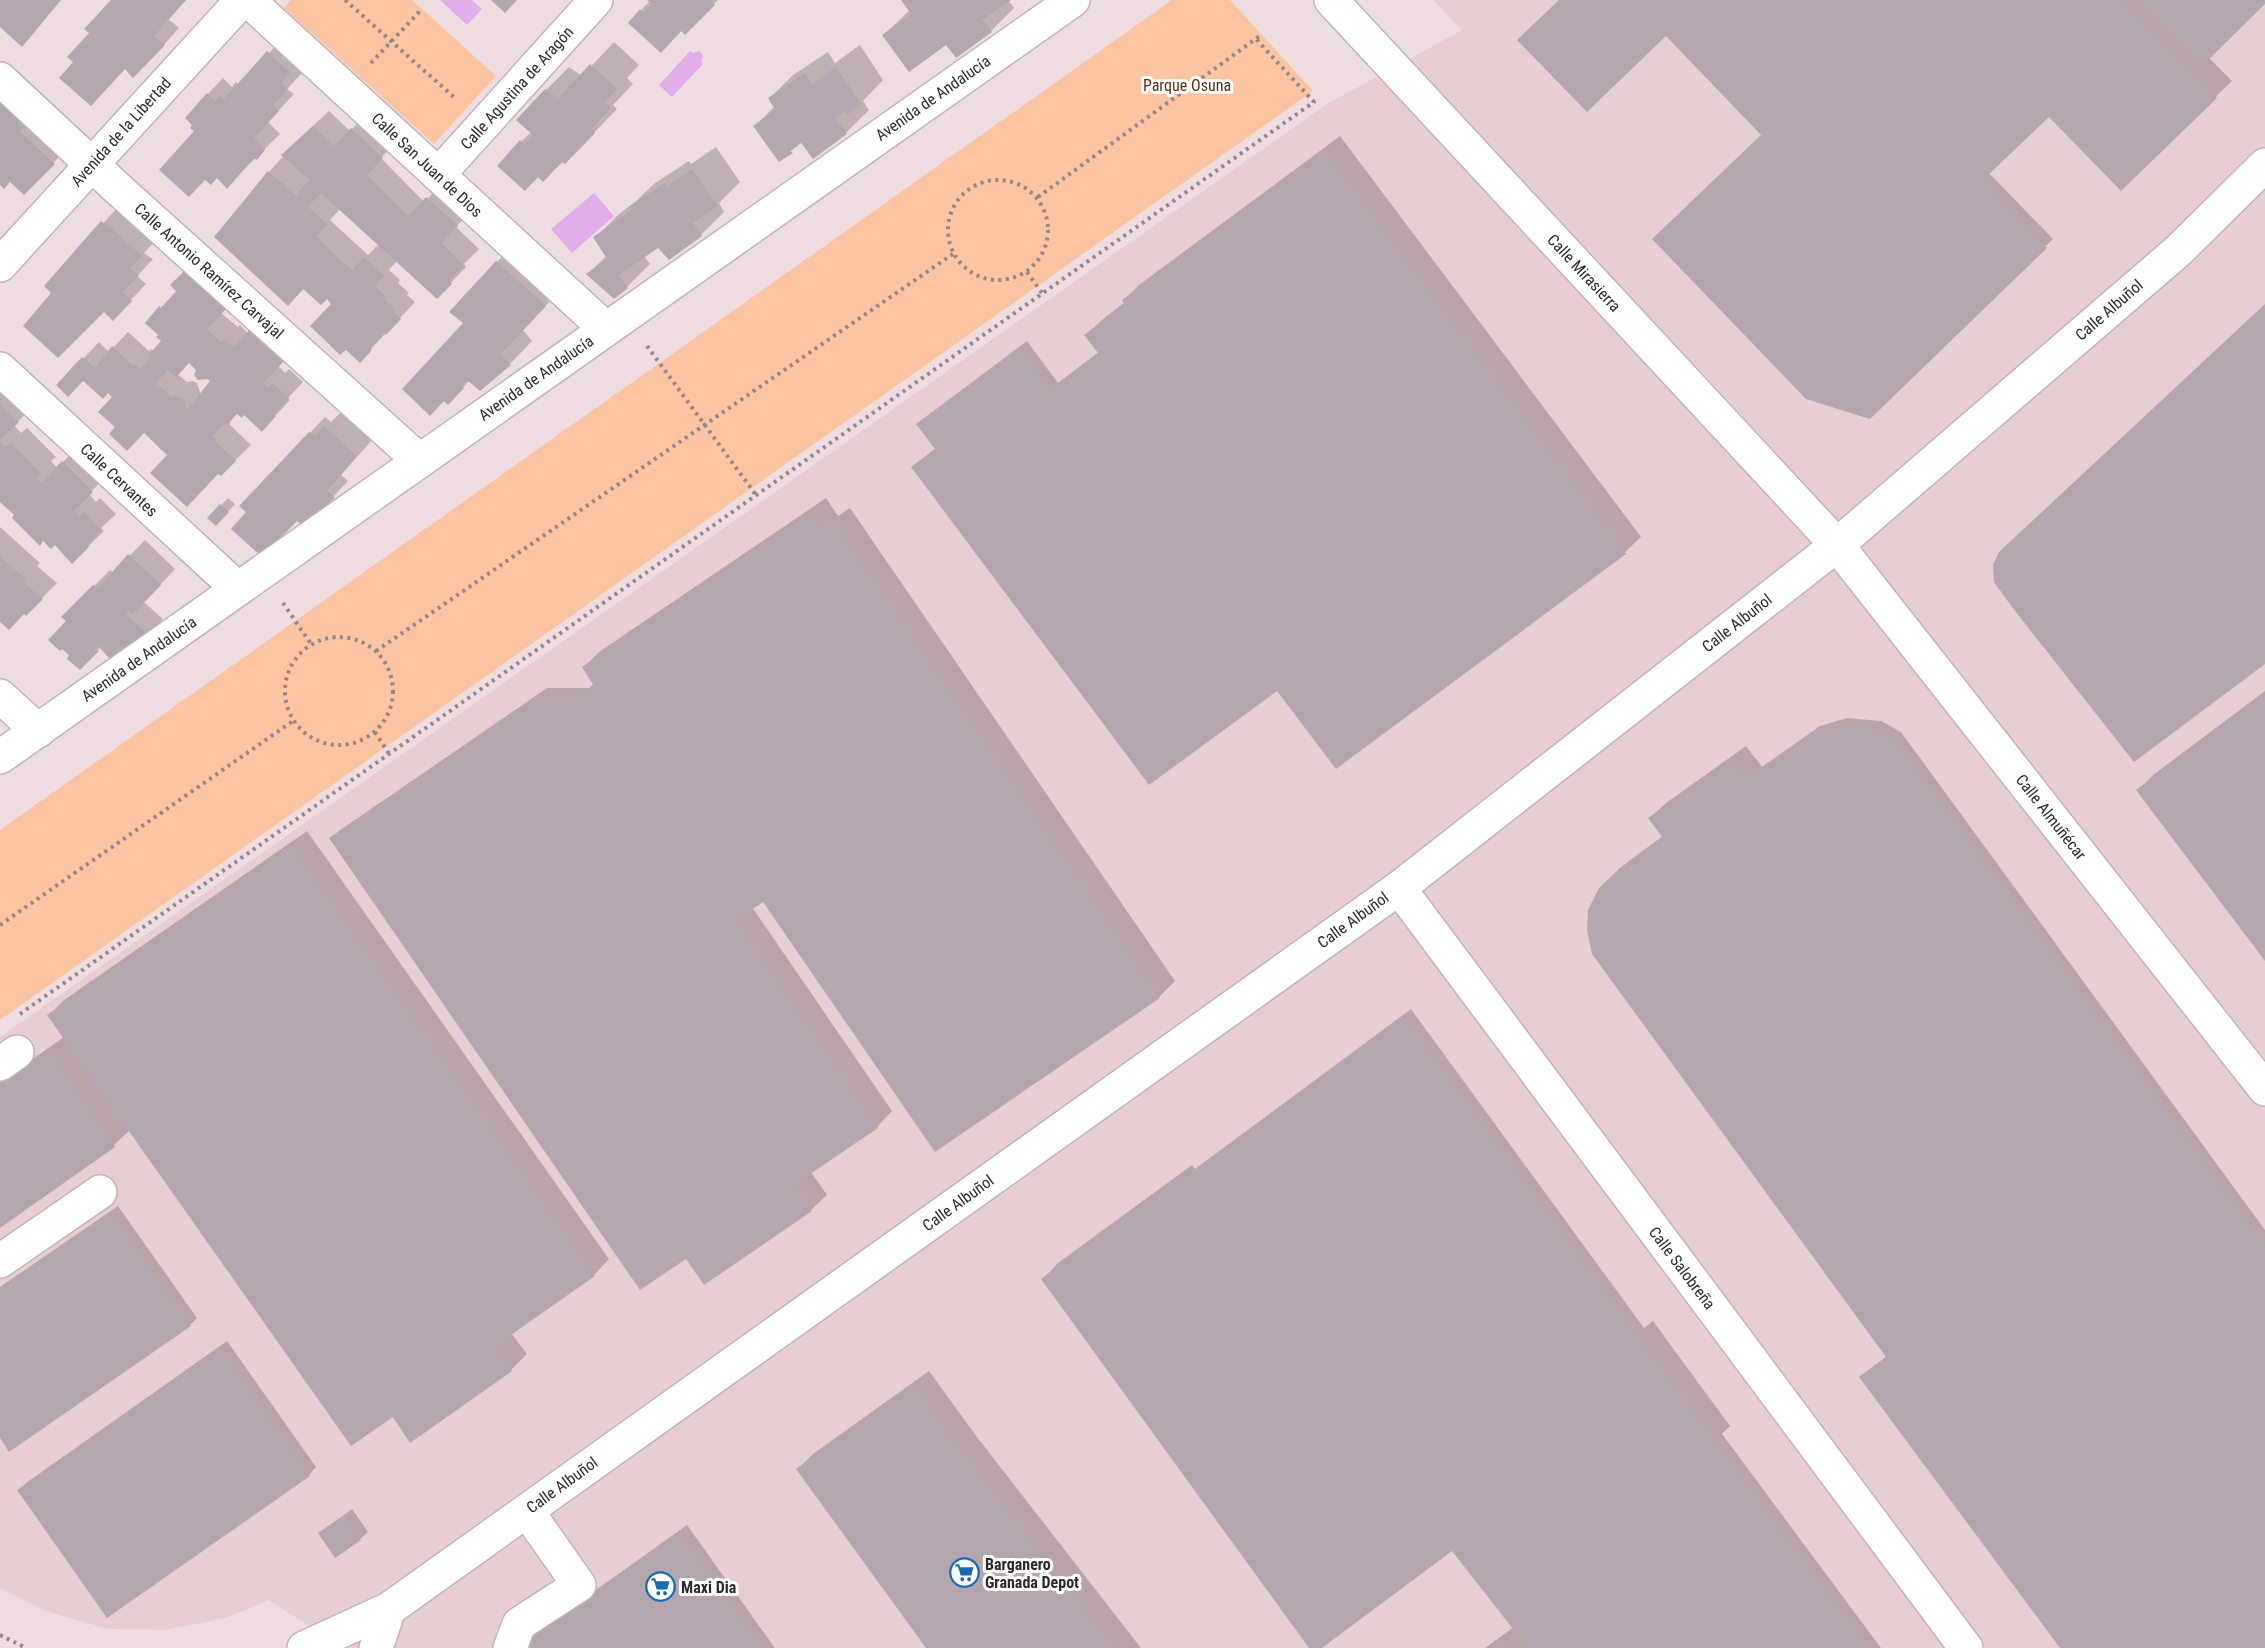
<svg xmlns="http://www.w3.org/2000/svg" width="2265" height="1648" font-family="'Roboto Condensed',sans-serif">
<rect width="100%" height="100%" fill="#eedde0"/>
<!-- built -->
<path fill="#e7ced2" d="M1433 0H2265V1648H344L268 1600 226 1618 165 1630 108 1629 46 1611 0 1588V1037L1327 104 1462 30Z"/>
<!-- green -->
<g fill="#fcc4a1">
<path d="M291 0H412L496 76 434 144 284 8Z"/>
<path d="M1172 0H1230L1313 91 0 1020V830Z"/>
</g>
<!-- water -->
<g fill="#e1aeeb">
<path d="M440 0H472L482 9 467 25Z"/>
<path d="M690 51 692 53 700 51 703 56 701 62 703 64 672 97 659 85Z"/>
<path d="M594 193 614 216 572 253 551 229Z"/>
</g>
<!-- shadow -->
<g fill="#0003" fill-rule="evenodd">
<path d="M113 0H186L168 19 179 28 149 61 125 67 75 62Z"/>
<path d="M649 0H718L685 33 682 30 661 51 641 10 650 1Z"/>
<path d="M903 0H1008L1014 8 991 31 946 43 884 35 910 10Z"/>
<path d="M1561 0H2265V2L2208 57 2232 81 2121 188 2049 115 1989 173 2053 239 1870 418 1763 135 1666 34Z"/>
<path d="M284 37 305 57 295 67 302 73 287 89 294 94 268 122 280 134 227 186 196 131 208 94 223 78 232 87 236 82 239 85Z"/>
<path d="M614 42 639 65 627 78 633 84 613 105 617 109 588 139 543 180 522 141 531 132 546 90 569 67 582 76Z"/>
<path d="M860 45 883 80 863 101 869 110 846 133 802 142 780 160 755 126 775 106 770 98 793 75 828 52 835 63Z"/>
<path d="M0 88 69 147 24 193 10 180 0 183Z"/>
<path d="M329 111 350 131 367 114 398 141 381 158 424 202 443 183 472 210 456 227 479 249 464 264 466 267 437 297 397 261 389 270 400 280 398 283 409 293 407 295 415 302 360 361 333 304 327 297 304 288 216 237 269 172 299 139ZM340 209 379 244 368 255 330 220Z"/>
<path d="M1340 136 1641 537 1625 552 1336 767 1277 688 913 467 936 448 926 417 1027 341 1058 383 1099 352 1086 335 1102 320 1125 302 1124 300 1139 285Z"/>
<path d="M716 147 740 182 719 203 724 212 701 235 669 258 658 246 644 256 650 264 627 287 588 274 607 255 595 238 618 215 636 201 655 183 689 161 691 164Z"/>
<path d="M118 207 156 240 144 253 153 259 137 276 146 284 128 303 103 310 53 293 46 286Z"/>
<path d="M520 239 568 282 523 330 532 341 510 364 470 380 448 403 497 262Z"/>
<path d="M177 290 221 313 238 327 240 325 285 373 289 369 303 382 288 398 290 400 262 430 245 414 238 412 229 421 231 423 229 424 251 445 221 474 170 455 144 431 117 427 114 397 108 391 84 379 58 385 99 342 109 352 128 332 149 351 151 349 153 351 163 341 160 335 147 323ZM189 362 212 381 201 395 197 383 193 381 187 382 177 374Z"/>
<path d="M0 380 34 406 14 425 21 433 27 428 56 457 51 461 57 468 78 447 107 475 89 494 96 502 100 498 116 514 101 528 104 531 72 562 55 543 44 540 0 500Z"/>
<path d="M341 412 372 440 341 475 348 481 334 496 335 498 320 513 297 519 248 511 241 506 325 417 331 422Z"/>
<path d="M228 498 235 504 216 524 209 518Z"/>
<path d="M826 498 838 516 850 508 1175 981 1159 997 935 1150 763 900 752 907 892 1111 877 1127 811 1172 827 1195 811 1210 704 1283 686 1257 331 838 339 831 547 688H589L594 683 584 667 599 652Z"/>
<path d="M0 527 40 563 37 566 57 583 26 614 0 620Z"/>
<path d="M145 540 175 569 144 602 163 619 148 634 101 647 80 668 72 655 68 621 63 617 110 570 113 573Z"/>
<path d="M2265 691V959L2138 791 2153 775Z"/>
<path d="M1847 718 1881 721 1901 732 2265 1230V1648H2062L1869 1370 1887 1356 1601 889 1629 861 1663 836 1650 818 1666 803 1746 746 1762 767 1820 726Z"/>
<path d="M307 831 609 1259 594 1275 511 1333 527 1354 511 1370 411 1441 393 1415 130 1130 114 1145 0 1226V1082L64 1037 49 1015 64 1000Z"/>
<path d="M1411 1009 1644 1328 1653 1321 1730 1426 1722 1434 1881 1648H1485L1514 1627 1453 1549 1319 1648H1311L1043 1279 1058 1263 1192 1165 1195 1169Z"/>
<path d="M118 1206 197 1318 190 1325 0 1436V1287Z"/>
<path d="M227 1341 316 1467 309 1475 108 1616 19 1490 26 1483Z"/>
<path d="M929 1371 977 1437 1141 1648H928L798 1469 813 1454Z"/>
<path d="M352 1509 368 1532 360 1539 320 1533Z"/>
<path d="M687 1525 775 1648H529L525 1643 533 1635Z"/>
</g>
<!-- building -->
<g fill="#b4a6ae" fill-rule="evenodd">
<path d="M0 0H61L22 47 0 27Z"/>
<path d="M111 0H186L154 36 165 45 133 78 125 69 91 106 59 78 73 62 67 57 89 33 84 29Z"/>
<path d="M491 0H517L505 13Z"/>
<path d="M647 0H711L715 5 685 35 681 31 661 53 628 23 640 9 644 13 652 4Z"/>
<path d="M901 0H1011L982 20 992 32 956 58 946 45 909 72 882 35 911 14Z"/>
<path d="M1559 0H2122L2217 98 2121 191 2049 117 1983 180 2047 248 1870 419 1806 399 1652 239 1761 135 1666 36 1587 112 1517 40Z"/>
<path d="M2142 0H2265V4L2205 63Z"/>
<path d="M267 51 290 73 281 83 288 89 273 105 279 111 254 138 265 150 257 160 254 158 227 189 217 178 211 185 205 180 189 197 159 170 194 131 190 128 192 125 185 118 207 93 215 101 220 96 223 100Z"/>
<path d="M590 64 617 89 605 102 611 108 592 129 595 133 565 164 562 162 543 182 538 177 525 191 497 166 520 140 525 144 533 135 516 120 545 89 558 98Z"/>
<path d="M836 67 861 104 847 115 844 111 835 118 847 134 813 159 801 143 790 151 793 153 779 162 753 126 775 110 768 98 805 73 812 85Z"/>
<path d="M0 101 25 124 19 131 55 164 24 195 10 182 4 189 0 185Z"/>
<path d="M313 126 334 146 351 128 383 158 367 175 408 216 426 197 458 226 442 243 464 266 449 280 452 284 437 299 321 193 308 207 327 224 316 236 335 255 352 270 364 257 384 276 375 286 386 297 384 299 395 309 393 311 401 319 386 335 384 333 370 348 372 350 360 363 346 350 340 355 310 326 331 304 327 299 321 305 303 289 288 306 214 237 268 171 296 195 310 180 281 155Z"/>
<path d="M1324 150 1626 554 1336 769 1277 691 1149 785 911 467 935 449 916 424 1019 348 1050 389 1098 353 1084 335 1125 305 1122 300Z"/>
<path d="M692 169 718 206 693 223 702 236 669 260 658 248 619 275 628 288 614 299 586 274 607 259 593 237 632 210 630 206 665 183 668 186Z"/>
<path d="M101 221 111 229 112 228 142 256 130 269 139 275 123 292 132 301 113 321 104 312 58 358 23 326 51 293 44 286Z"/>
<path d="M496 261 546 306 501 354 511 365 480 391 467 380 462 386 464 388 448 405 444 401 430 416 402 389 463 323 449 312Z"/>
<path d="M185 270 227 308 207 329 221 342 224 339 234 348 251 328 285 360 263 383 268 388 272 383 289 398 274 414 276 416 262 432 244 415 242 418 237 414 227 425 225 423 213 436 216 439 215 441 236 461 221 476 218 474 187 507 150 473 167 455 144 433 127 451 109 434 115 427 98 412 112 397 108 393 103 399 83 381 68 397 56 385 82 357 95 368 112 346 133 366 134 363 140 369 152 357 149 354 161 341 156 337 158 335 145 323 159 306 161 308 177 292 170 285ZM189 363 196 370 194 375 198 380 207 379 210 381 186 411 185 401 182 398 177 396 171 397 156 383 168 370 176 377Z"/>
<path d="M2265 304V664L2134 762 2012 607 1994 582 1993 565 1999 552Z"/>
<path d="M0 403 19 422 0 440Z"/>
<path d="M324 426 357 456 327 491 334 497 304 527 297 521 262 557 231 529 246 512 239 506 309 432 315 436Z"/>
<path d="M0 442 5 447 11 443 41 474 37 478 41 483 62 461 93 492 74 511 80 516 84 512 101 530 87 545 89 547 72 564 55 545 51 549 43 541 40 546 12 518 14 515 0 502Z"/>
<path d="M220 504 229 512 216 526 207 518Z"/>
<path d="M810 512 822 530 834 523 1160 998 935 1152 763 902 735 921 878 1128 794 1185 812 1211 704 1285 686 1259 640 1290 329 838 539 695H581L594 686 582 667Z"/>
<path d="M128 554 161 585 133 614 129 611 126 615 149 635 113 662 98 646 95 649 99 651 80 670 67 659 69 655 62 649 60 651 48 640 66 621 61 617 93 585 98 588Z"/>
<path d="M0 556 26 580 23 582 43 599 26 616 24 614 9 630 0 622Z"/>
<path d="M2265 694V961L2136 790Z"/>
<path d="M1839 724 1873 728 1894 739 2265 1246V1648H2060L1859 1377 1886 1357 1592 954 1587 930 1588 910 1599 888 1620 868 1662 837 1648 818 1730 760 1745 779 1811 733Z"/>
<path d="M291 845 595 1276 495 1346 512 1371 410 1443 393 1417 351 1446 47 1015Z"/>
<path d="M1403 1016 1716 1443 1869 1648H1528L1452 1551 1322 1648H1309L1041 1279 1176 1179 1178 1182Z"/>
<path d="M50 1050 115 1147 0 1228V1085Z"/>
<path d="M110 1212 191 1326 9 1452 0 1438V1288Z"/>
<path d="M219 1347 310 1476 107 1618 17 1490Z"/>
<path d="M913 1385 962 1452 1114 1648H926L796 1469Z"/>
<path d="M344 1515 361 1540 335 1558 318 1533Z"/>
<path d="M679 1532 762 1648H527L523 1642Z"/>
<path d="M1504 1637 1512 1648H1489Z"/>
</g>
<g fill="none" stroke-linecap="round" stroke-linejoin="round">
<defs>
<g id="minor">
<path d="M248 0 606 329"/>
<path d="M1331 0 1837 545 2265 1089"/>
<path d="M0 79 116 187 420 461"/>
<path d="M438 175 596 0"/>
<path d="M0 265 242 0"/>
<path d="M0 369 238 589"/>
<path d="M0 696 38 731"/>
<path d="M0 757 1073 0"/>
<path d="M1399 888 1966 1648"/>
<path d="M0 1064 17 1052"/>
<path d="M0 1261 100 1192"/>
<path d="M304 1648 389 1609 1399 888 1837 545 2179 250 2265 165"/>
<path d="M376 1648 389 1609"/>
<path d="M510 1648 519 1624 579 1585 527 1511"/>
</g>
</defs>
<!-- minor casing -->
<use href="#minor" stroke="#c3b3b5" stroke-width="36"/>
<!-- path -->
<g stroke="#938789" stroke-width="4" stroke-dasharray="3 4.5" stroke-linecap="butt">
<path d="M345 0 456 99"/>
<path d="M371 63 422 9"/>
<circle cx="998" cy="230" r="50"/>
<path d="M1038 197 1261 35"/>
<path d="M1027 272 1042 293"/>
<path d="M647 346 756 495"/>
<path d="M283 603 311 644"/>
<circle cx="339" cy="691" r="54"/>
<path d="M376 651 953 254"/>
<path d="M375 732 389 754"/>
<path d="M0 925 293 721"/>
<path d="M20 1014 1314 102 1256 39"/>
<path d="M0 1635 26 1648"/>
</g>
<!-- minor -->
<use href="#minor" stroke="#fff" stroke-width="33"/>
</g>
<!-- icons -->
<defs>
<symbol id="supermarket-ring" viewBox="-11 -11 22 22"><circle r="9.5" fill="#fff" stroke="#146cb9" stroke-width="1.5"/><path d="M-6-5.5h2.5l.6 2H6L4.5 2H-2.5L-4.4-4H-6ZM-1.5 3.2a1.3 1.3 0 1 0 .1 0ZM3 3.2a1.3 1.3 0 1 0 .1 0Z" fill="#146cb9"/></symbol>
</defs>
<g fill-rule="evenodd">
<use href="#supermarket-ring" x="948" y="1556" width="33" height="33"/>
<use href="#supermarket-ring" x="644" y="1570" width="33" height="33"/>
</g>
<g text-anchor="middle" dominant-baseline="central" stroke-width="6" stroke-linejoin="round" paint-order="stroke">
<!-- park labels -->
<g font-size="16" fill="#5b2f0d" stroke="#fff">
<text x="1187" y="85">Parque Osuna</text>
</g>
<!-- street labels -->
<g font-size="16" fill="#2e2829" stroke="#fff">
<text transform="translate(517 88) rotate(-48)">Calle Agustina de Aragón</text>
<text transform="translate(933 98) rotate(-35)">Avenida de Andalucía</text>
<text transform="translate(121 132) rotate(-48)">Avenida de la Libertad</text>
<text transform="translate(427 165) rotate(43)">Calle San Juan de Dios</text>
<text transform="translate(209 271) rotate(42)">Calle Antonio Ramírez Carvajal</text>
<text transform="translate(1584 273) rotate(47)">Calle Mirasierra</text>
<text transform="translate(2109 310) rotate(-41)">Calle Albuñol</text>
<text transform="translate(536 378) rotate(-35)">Avenida de Andalucía</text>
<text transform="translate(119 480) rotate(43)">Calle Cervantes</text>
<text transform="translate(1737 623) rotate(-38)">Calle Albuñol</text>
<text transform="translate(139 659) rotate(-35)">Avenida de Andalucía</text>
<text transform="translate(2051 817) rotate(52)">Calle Almuñécar</text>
<text transform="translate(1353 920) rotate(-36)">Calle Albuñol</text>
<text transform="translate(958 1203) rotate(-36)">Calle Albuñol</text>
<text transform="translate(1682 1268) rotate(53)">Calle Salobreña</text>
<text transform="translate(562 1485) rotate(-36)">Calle Albuñol</text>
</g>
<!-- poi labels -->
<g font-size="16" font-weight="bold" fill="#2e2829" stroke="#fff" text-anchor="start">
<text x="985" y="1564">Barganero<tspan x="985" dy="18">Granada Depot</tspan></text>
<text x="681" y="1587">Maxi Dia</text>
</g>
</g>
</svg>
